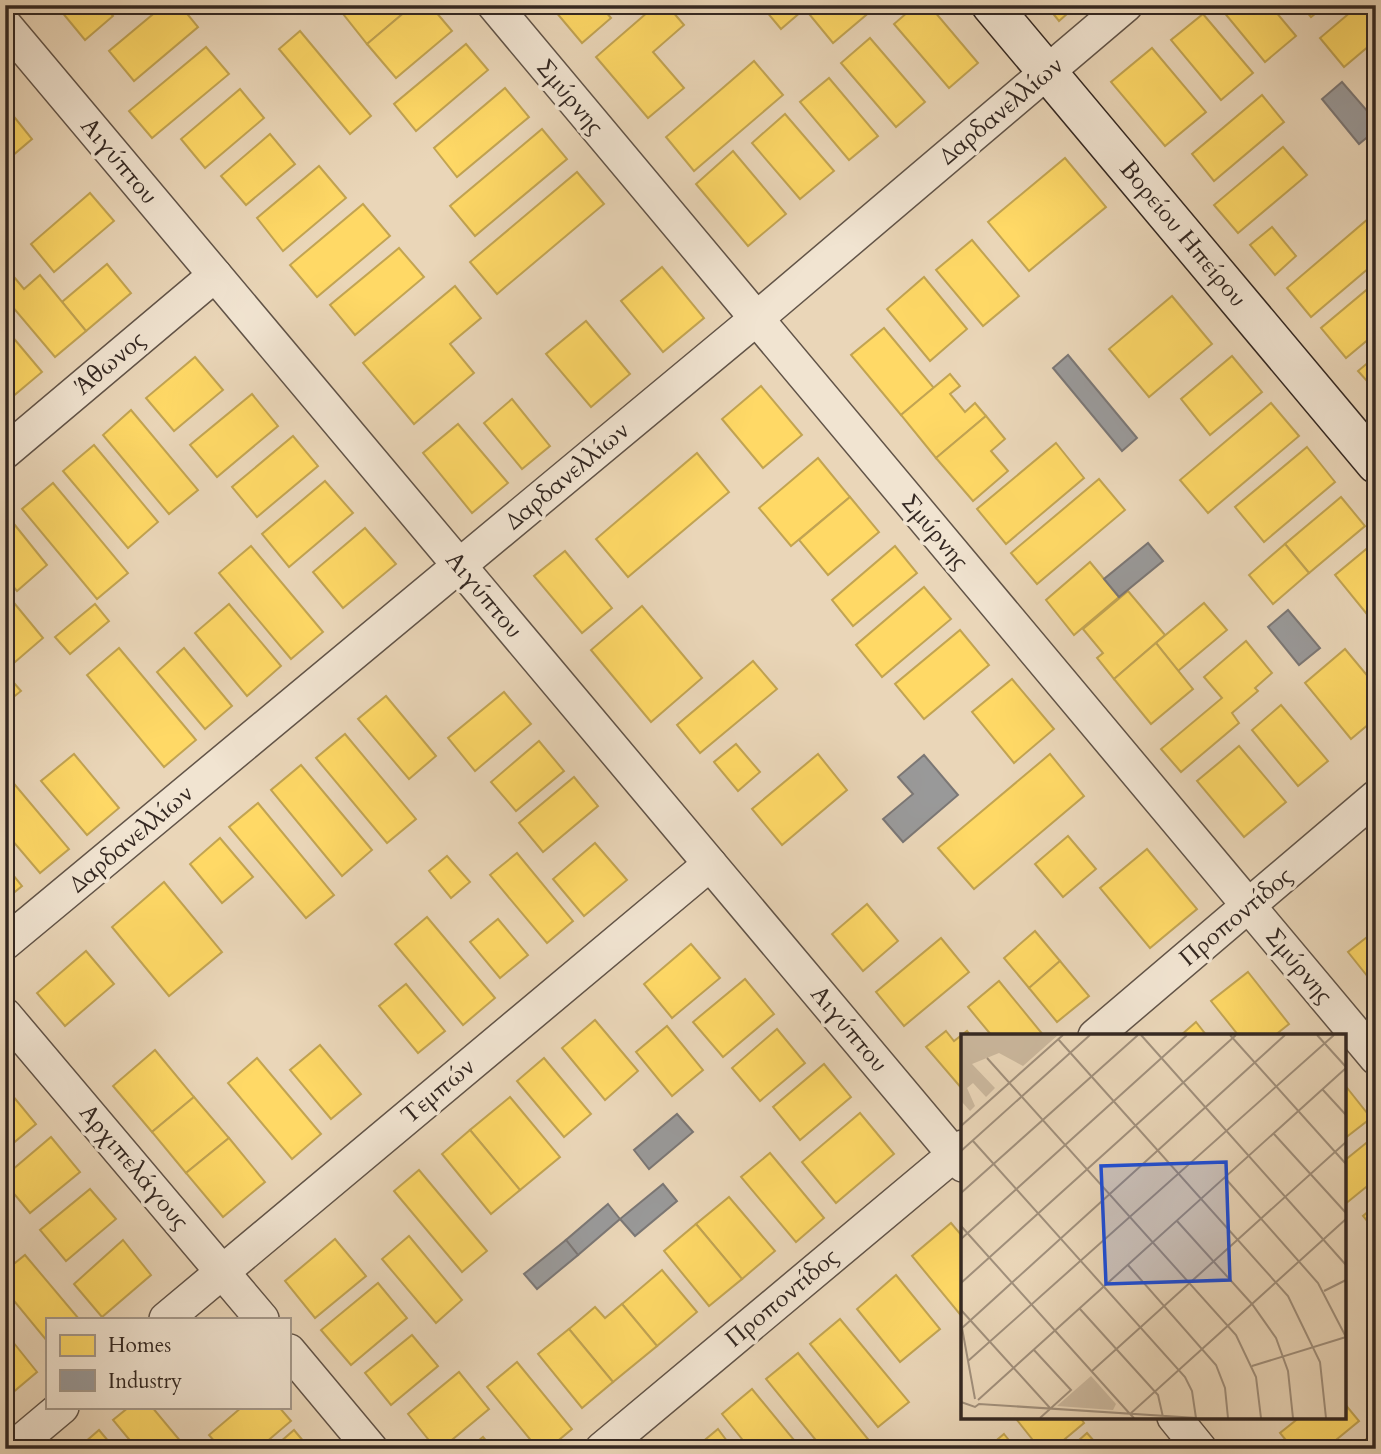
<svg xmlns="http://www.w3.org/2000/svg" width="1381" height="1454" font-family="Cardo,serif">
<rect width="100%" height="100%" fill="#ead6b8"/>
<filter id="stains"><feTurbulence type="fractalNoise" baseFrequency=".00286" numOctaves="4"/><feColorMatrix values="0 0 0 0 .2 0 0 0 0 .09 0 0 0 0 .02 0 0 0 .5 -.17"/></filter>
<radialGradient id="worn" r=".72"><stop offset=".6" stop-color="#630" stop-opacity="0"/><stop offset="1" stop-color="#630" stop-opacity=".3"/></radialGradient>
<!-- homes -->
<g fill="#ffd966" stroke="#c2a452" stroke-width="2">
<path d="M56 5H104L113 16 85 40Z"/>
<path d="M164 5H180L198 27 134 81 109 51Z"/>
<path d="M336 5H413L367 44Z"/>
<path d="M413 5H430L452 31 396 78 367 44Z"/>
<path d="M550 5H600L611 18 582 43Z"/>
<path d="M656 5H667L684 25 653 52 684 88 648 118 596 57Z"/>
<path d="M761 5H809L781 29Z"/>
<path d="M809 5H878L833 43 805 9Z"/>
<path d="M916 5H929L978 63 949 88 894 24Z"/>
<path d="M1046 5H1077L1059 21Z"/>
<path d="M1218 5H1270L1296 36 1265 62Z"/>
<path d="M1301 5H1326L1311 17Z"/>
<path d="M1359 5H1376V40L1344 67 1320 38Z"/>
<path d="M1203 14 1253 73 1221 100 1171 40Z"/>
<path d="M300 31 371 116 350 134 279 49Z"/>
<path d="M870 38 925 102 896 127 841 63Z"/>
<path d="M466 44 488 70 416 131 394 104Z"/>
<path d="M206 47 229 74 152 138 129 111Z"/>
<path d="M1152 48 1206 112 1165 146 1111 82Z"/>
<path d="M754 61 783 95 694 171 666 137Z"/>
<path d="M829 78 878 136 849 160 800 102Z"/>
<path d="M505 88 529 117 457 177 434 148Z"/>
<path d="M240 89 264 118 205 168 181 139Z"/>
<path d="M1262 95 1284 122 1214 181 1192 154Z"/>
<path d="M11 113 32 139 5 162V117Z"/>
<path d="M785 114 834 171 800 199 752 143Z"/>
<path d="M542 129 567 159 475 236 450 206Z"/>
<path d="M270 134 295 164 246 205 221 176Z"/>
<path d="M1283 147 1307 175 1238 233 1214 205Z"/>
<path d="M733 151 786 214 748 246 696 184Z"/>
<path d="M1065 158 1106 207 1029 271 988 222Z"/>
<path d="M319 166 346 198 283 251 257 218Z"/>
<path d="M577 172 604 204 497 294 470 262Z"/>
<path d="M90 193 114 221 54 272 31 244Z"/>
<path d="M363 204 390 236 317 297 290 265Z"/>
<path d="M1375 213 1376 262 1311 317 1287 288Z"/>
<path d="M1272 227 1296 256 1275 275 1250 245Z"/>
<path d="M972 240 1019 296 983 326 936 270Z"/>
<path d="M399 248 424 277 355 335 330 305Z"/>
<path d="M107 264 131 293 86 331 62 302Z"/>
<path d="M662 267 704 318 663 352 621 301Z"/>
<path d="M9 271 24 289 40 275 86 331 55 357 5 298V275Z"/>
<path d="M924 277 967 329 930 361 887 309Z"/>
<path d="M1376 282V333L1346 358 1321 328Z"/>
<path d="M455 286 481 318 450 344 474 373 414 424 363 363Z"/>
<path d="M1172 296 1212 344 1149 397 1109 349Z"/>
<path d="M586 321 630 374 591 407 546 354Z"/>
<path d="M5 328 42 372 5 403Z"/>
<path d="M884 328 934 388 901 415 851 355Z"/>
<path d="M1232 356 1262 392 1210 435 1181 399Z"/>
<path d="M1376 356V391L1358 371Z"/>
<path d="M195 357 223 390 174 431 146 398Z"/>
<path d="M950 374 960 386 950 394 965 412 975 403 986 416 936 458 901 415Z"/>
<path d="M761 386 802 435 763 468 722 419Z"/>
<path d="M252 394 278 426 217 477 190 445Z"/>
<path d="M512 399 550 446 522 469 484 423Z"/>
<path d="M1271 403 1299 436 1208 513 1180 480Z"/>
<path d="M131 410 198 490 169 514 103 435Z"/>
<path d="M986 416 1005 439 991 451 1008 471 973 501 936 458Z"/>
<path d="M458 424 508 483 472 513 423 453Z"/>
<path d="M293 436 318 466 257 517 232 487Z"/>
<path d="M1056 443 1084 478 1006 544 977 509Z"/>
<path d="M94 445 158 522 128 548 63 471Z"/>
<path d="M1307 447 1335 482 1264 542 1235 507Z"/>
<path d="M697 453 729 492 628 577 596 539Z"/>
<path d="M818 458 850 497 791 546 759 508Z"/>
<path d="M1099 479 1125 510 1037 584 1011 553Z"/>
<path d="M325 481 353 513 289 567 262 534Z"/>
<path d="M53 483 128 573 97 599 22 509Z"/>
<path d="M850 497 879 532 828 575 799 540Z"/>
<path d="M1341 497 1365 526 1309 573 1285 544Z"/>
<path d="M6 514 47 565 17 591 5 577Z"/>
<path d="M365 528 396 564 343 608 313 572Z"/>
<path d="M1376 541V604L1366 613 1335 575Z"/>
<path d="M1285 544 1309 573 1273 604 1249 575Z"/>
<path d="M251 546 323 632 291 659 219 573Z"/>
<path d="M895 546 917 573 853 626 832 600Z"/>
<path d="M565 551 612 608 582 633 534 576Z"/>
<path d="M1090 562 1119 597 1074 635 1046 600Z"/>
<path d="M924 587 951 619 882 677 856 645Z"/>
<path d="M1128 591 1165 635 1114 679 1097 658 1103 653 1083 629Z"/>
<path d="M5 592 43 638 8 668 5 664Z"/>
<path d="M1204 603 1227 630 1178 671 1156 643Z"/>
<path d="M95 604 109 621 70 654 55 637Z"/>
<path d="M229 604 281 666 247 696 195 633Z"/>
<path d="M642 606 702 678 651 722 591 650Z"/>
<path d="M960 630 989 665 924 719 895 684Z"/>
<path d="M1246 641 1272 673 1255 688 1258 691 1232 713 1239 723 1181 772 1161 749 1222 698 1204 677Z"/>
<path d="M1156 643 1193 689 1151 724 1114 679Z"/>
<path d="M119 648 196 740 164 767 87 675Z"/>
<path d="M184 648 232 706 205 729 157 672Z"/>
<path d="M1345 649 1376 686V718L1351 739 1305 683Z"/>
<path d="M753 661 777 689 700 753 677 725Z"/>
<path d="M7 675 21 691 5 704V677Z"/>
<path d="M1012 679 1054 729 1014 763 972 712Z"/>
<path d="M504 692 531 724 475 771 448 738Z"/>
<path d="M386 696 436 756 409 779 358 719Z"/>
<path d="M1281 705 1328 761 1298 786 1252 730Z"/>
<path d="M345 734 416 819 387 843 316 758Z"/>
<path d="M539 741 564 771 516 811 491 782Z"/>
<path d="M736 744 760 772 738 791 714 762Z"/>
<path d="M1239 746 1286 802 1244 837 1197 781Z"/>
<path d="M74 754 119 808 87 835 41 781Z"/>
<path d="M818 754 847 790 782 845 752 809Z"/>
<path d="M1050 754 1084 796 974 889 938 848Z"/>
<path d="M301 765 372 850 342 876 271 790Z"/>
<path d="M5 773 69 849 40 873 5 832Z"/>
<path d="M574 777 598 806 543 852 519 823Z"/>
<path d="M258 803 334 895 306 918 229 827Z"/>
<path d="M1068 836 1096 869 1063 897 1035 864Z"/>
<path d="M220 838 253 877 222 903 190 864Z"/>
<path d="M595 843 627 880 584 916 553 879Z"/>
<path d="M1147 849 1197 909 1150 948 1100 888Z"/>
<path d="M517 853 573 921 547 943 490 875Z"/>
<path d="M447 856 470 882 451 898 429 871Z"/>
<path d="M5 865 22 886 5 900Z"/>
<path d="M164 882 222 952 169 996 112 927Z"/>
<path d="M867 904 898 941 863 971 832 934Z"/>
<path d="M427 917 495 998 463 1025 395 944Z"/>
<path d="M498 919 528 955 500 978 470 942Z"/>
<path d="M1376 930V987L1348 952Z"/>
<path d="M1035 931 1060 961 1029 988 1004 958Z"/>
<path d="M941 938 969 972 904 1026 876 992Z"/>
<path d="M691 944 720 978 672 1018 644 984Z"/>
<path d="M86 951 114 984 65 1026 37 993Z"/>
<path d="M1060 961 1089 996 1057 1022 1029 988Z"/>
<path d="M1248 972 1289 1024 1274 1036H1239L1211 1001Z"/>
<path d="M745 979 774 1014 723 1057 693 1022Z"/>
<path d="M999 981 1044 1036H992L968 1007Z"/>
<path d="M406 984 445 1031 418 1053 379 1006Z"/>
<path d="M595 1020 638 1071 605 1100 562 1048Z"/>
<path d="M1196 1022 1207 1036H1180Z"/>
<path d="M667 1026 703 1070 672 1096 636 1052Z"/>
<path d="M777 1029 805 1063 760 1101 732 1068Z"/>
<path d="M946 1031 954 1041 967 1031 971 1036H963V1090L926 1047Z"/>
<path d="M320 1045 361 1094 331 1119 290 1070Z"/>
<path d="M155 1050 194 1097 152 1132 113 1086Z"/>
<path d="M257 1058 321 1134 292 1159 228 1083Z"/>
<path d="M544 1058 591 1114 564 1137 517 1081Z"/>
<path d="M824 1064 851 1097 800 1140 773 1107Z"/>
<path d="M1344 1084 1371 1118 1344 1139Z"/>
<path d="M12 1095 36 1124 5 1150V1102Z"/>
<path d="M194 1097 229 1138 186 1173 152 1132Z"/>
<path d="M510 1097 560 1157 520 1190 470 1130Z"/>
<path d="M860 1113 894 1154 836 1203 802 1162Z"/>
<path d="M470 1130 520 1190 491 1214 442 1154Z"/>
<path d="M1376 1135V1179L1344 1205V1161Z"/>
<path d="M51 1137 80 1172 30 1213 5 1183V1176Z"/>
<path d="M229 1138 265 1182 223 1217 186 1173Z"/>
<path d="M770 1153 824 1218 796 1242 741 1177Z"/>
<path d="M419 1170 487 1251 462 1272 394 1191Z"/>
<path d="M90 1189 116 1219 66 1261 40 1230Z"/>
<path d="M729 1197 775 1251 742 1279 696 1224Z"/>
<path d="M1376 1205V1232L1363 1216Z"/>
<path d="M951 1223 963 1237V1318L912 1256Z"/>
<path d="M696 1224 742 1279 709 1306 664 1251Z"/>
<path d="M409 1236 462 1300 436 1323 382 1259Z"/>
<path d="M335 1239 366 1276 315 1318 285 1281Z"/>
<path d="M123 1240 151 1275 102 1317 74 1284Z"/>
<path d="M25 1255 79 1319H47V1341L5 1290V1271Z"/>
<path d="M662 1270 697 1312 657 1346 622 1304Z"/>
<path d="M896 1275 940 1329 900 1362 857 1309Z"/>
<path d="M378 1283 407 1318 351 1365 321 1330Z"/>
<path d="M622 1304 657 1346 613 1382 569 1329 595 1307 605 1318Z"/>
<path d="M840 1319 909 1402 878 1427 810 1344Z"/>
<path d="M569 1329 613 1382 582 1408 538 1354Z"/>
<path d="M5 1332 37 1372 5 1399Z"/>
<path d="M412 1335 438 1366 391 1405 365 1373Z"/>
<path d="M798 1353 872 1444 866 1449H823L766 1379Z"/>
<path d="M517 1362 572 1429 548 1449H538L487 1387Z"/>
<path d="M459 1372 489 1409 441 1449H436L408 1414Z"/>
<path d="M752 1389 799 1446 795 1449H750L722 1414Z"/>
<path d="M1344 1403 1359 1421 1325 1449H1293L1280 1433 1300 1417H1344Z"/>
<path d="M129 1407H152L187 1449H137L113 1420Z"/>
<path d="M242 1407H279L291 1421 258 1449H221L209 1435Z"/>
<path d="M1020 1417H1080L1084 1423 1053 1449H1040L1017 1420Z"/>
<path d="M718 1429 733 1449H696L695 1448Z"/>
<path d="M99 1430 115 1449H77Z"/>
<path d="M294 1430 310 1449H272Z"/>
<path d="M1376 1431V1449H1354Z"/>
<path d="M1087 1433 1101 1449H1069Z"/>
<path d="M1004 1434 1016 1449H986Z"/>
<path d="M483 1437 493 1449H468Z"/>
</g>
<!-- industry -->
<g fill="#999" stroke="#7b7775" stroke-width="2">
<path d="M1342 82 1376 121V130L1359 144 1322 99Z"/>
<path d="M1068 355 1137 438 1122 451 1053 368Z"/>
<path d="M1148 543 1163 561 1119 597 1104 579Z"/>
<path d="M1288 610 1320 648 1299 665 1268 627Z"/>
<path d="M924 755 958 795 903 842 883 819 913 794 898 777Z"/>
<path d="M677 1114 693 1132 649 1169 634 1150Z"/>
<path d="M663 1184 677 1201 635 1236 620 1219Z"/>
<path d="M608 1204 620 1219 578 1255 566 1240Z"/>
<path d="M566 1240 578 1255 537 1289 524 1274Z"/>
</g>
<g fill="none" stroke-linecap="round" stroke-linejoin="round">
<defs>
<g id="street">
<path d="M494 5 1376 1058"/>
<path d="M5 25 963 1165"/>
<path d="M5 452 215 275"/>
<path d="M5 943 756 319 1126 5"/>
<path d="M5 1015 262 1319"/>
<path d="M1095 1036 1376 797"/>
<path d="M166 1319 710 864"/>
<path d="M289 1351 371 1449"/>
<path d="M1174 1417 1200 1449"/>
<path d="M12 1449 62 1407"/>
<path d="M602 1449 963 1147"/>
</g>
<path id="secondary" d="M991 5 1376 464"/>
</defs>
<!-- street casing -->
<use href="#street" stroke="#625448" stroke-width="36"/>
<!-- secondary casing -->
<use href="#secondary" stroke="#342822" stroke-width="41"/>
<!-- street -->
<use href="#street" stroke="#f1e4d1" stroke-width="33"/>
<!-- secondary -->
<use href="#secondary" stroke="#f1e4d1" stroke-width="38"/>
</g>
<g text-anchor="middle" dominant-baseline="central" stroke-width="7" stroke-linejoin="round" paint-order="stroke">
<!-- street labels -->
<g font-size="24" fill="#342822" stroke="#f1e4d1">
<text transform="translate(570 97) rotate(50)">Σμύρνης</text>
<text transform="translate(1001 111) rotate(-40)">Δαρδανελλίων</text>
<text transform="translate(119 161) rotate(50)">Αιγύπτου</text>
<text transform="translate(1183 234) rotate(50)">Βορείου Ηπείρου</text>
<text transform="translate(110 363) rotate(-40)">Άθωνος</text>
<text transform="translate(567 476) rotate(-40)">Δαρδανελλίων</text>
<text transform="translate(935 532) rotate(50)">Σμύρνης</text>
<text transform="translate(484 595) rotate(50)">Αιγύπτου</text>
<text transform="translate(131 839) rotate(-40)">Δαρδανελλίων</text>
<text transform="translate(1236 917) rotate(-40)">Προποντίδος</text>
<text transform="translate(1299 966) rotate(50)">Σμύρνης</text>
<text transform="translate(849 1029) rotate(50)">Αιγύπτου</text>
<text transform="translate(438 1091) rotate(-40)">Τεμπών</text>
<text transform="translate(134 1167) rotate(50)">Αρχιπελάγους</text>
<text transform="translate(782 1298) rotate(-40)">Προποντίδος</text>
</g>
</g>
<!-- overview -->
<g transform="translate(961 1034)">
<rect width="385" height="385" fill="#ead6b8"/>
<path d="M0 1H97L62 32 38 19 11 30 34 54 25 63 12 49 6 54 14 72 9 77 1 68ZM130 342 155 370 152 376 96 372Z" fill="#cbb89e"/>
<path fill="none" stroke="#a1907c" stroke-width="2" d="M180 1 385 231M269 1 385 130M356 1 385 33M97 5 327 262 359 328 365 384M26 24 275 301 295 343 300 384M362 56 385 81M0 92 102 1M313 100 385 179M12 107 224 343 231 357 235 384M0 117 129 1M264 144 357 249 385 303M0 159 177 1M216 187 291 270 315 304 327 337 332 384M0 192 169 380M0 205 226 1M167 231 255 331 264 354 267 384M0 249 275 1M363 257 385 246M119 275 197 361 202 383M0 276 89 374M1 294 324 1M1 294 14 365M73 316 110 356 79 384M7 327 373 1M291 332 385 303M131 337 385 108M17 366 385 34M0 368 14 373 18 370 236 384M173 384 169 380 385 185"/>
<path fill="#1d4ed8" fill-opacity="0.15" stroke="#1d4ed8" stroke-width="3.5" d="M265 128 269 246 145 250 140 132Z"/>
<rect width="385" height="385" fill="none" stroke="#342822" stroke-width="3.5"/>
</g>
<!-- margin -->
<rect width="1381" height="1454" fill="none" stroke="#ead6b8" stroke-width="28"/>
<rect x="7" y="7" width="1367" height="1440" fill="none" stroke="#342822" stroke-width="3.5"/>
<rect x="14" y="14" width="1353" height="1426" fill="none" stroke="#342822" stroke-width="2"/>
<!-- legend -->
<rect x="46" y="1318" width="245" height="91" fill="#f1e4d1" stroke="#a5998b" stroke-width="2"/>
<rect x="60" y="1335" width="35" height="21" fill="#ffd966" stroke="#a5998b" stroke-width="2"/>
<text x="108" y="1352" font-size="21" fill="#342822">Homes</text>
<rect x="60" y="1370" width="35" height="21" fill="#999999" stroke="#a5998b" stroke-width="2"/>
<text x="108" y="1388" font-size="21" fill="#342822">Industry</text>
<rect width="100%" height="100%" filter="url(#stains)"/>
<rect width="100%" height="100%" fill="url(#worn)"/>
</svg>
